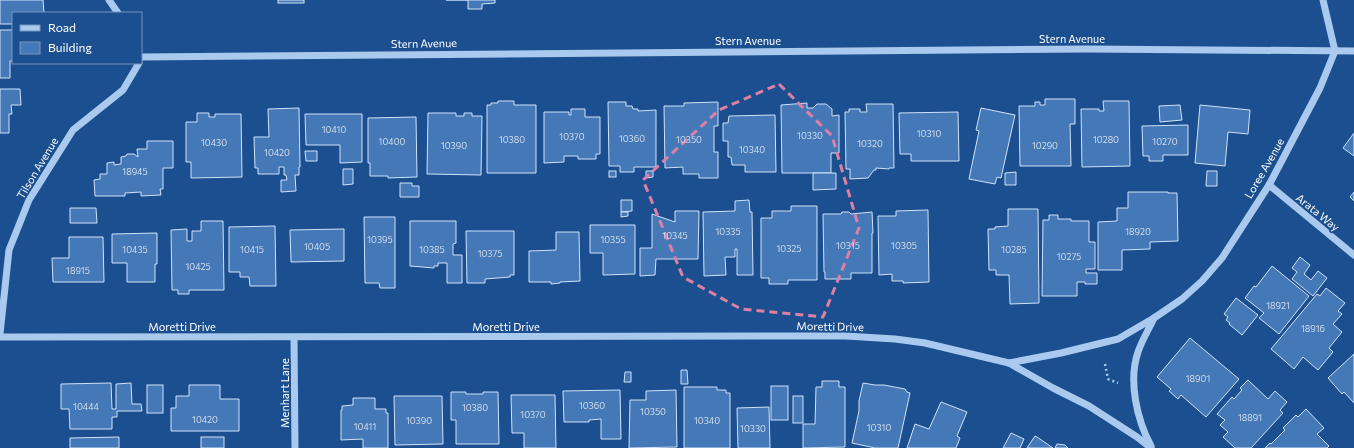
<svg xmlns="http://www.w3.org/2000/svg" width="1354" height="448" font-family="Commissioner,sans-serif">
<rect width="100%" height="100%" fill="#1b4f8f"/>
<!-- building -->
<g fill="#4478b7" stroke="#cfe3fa">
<path d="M0 0H43L44 13H13V24H0Z"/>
<rect x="278" y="0" width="26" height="3"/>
<path d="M446 0H495V3L482 4V9H468V0Z"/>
<path d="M0 30H13V61H10V78H0Z"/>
<path d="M0 89H20L21 105H11L12 114H9V133H0Z"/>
<path d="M1045 99H1075V124H1070L1071 166H1020L1019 106H1035V102H1040V105H1045Z"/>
<path d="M498 101H514V105H536V173H487V105H491V103H498Z"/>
<path d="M1103 101H1129L1130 166 1082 167 1081 109H1099V111H1104Z"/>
<path d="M608 102H626V106H632L633 109H638V111L656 110V167H634V172H620V166H609Z"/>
<path d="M718 102V126H714V152H718V178H699V174H683V167L665 168 664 106H684V103Z"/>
<path d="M807 103V108H813L817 104H826L832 109V116L839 115V153H831V173H782L781 105Z"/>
<path d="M866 104H893L894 168H889V169L876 168V170H874L868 178 850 179V169H846L845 112H849V109H860V112H867Z"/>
<path d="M1180 105 1182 120 1160 122 1159 106Z"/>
<path d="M1200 105 1250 110 1248 134 1228 132 1225 166 1195 163Z"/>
<path d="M299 108 300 167H299V175H295L296 191 281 192V180H287L286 175H284V167H279V174H258V168H255L254 137H269L268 109Z"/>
<path d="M981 108 1015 115 1001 178 997 177 995 184 969 179 979 131 976 130Z"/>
<path d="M571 109H585V117H600V154H596V159H578V156H564V162L544 163V112H569V115H571Z"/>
<path d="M958 112 959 161H911V154H900L899 113Z"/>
<path d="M197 113H209V117H215V114H241L242 177 191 178V162H186V122H197Z"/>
<path d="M428 113H456V116H464V113H472V116H482L481 175 427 174Z"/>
<path d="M305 114H362V162L340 163V145H306Z"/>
<path d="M775 115 776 172H745V165H732L731 157H728V141H723V123H728L729 116Z"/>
<path d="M416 117 417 177 388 178V176H370V163H368V118Z"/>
<path d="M1188 125V155H1163V161H1149V156H1143L1142 126Z"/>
<path d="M1354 133V156L1343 148Z"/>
<path d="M147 141H173V168H163V189H160L161 195 141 196V192L125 193V196H95L94 180 100 179V174H107V163L114 162V165L121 164V157L126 156 127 154H134L138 157 137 149H147Z"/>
<path d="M305 151H317V161H306Z"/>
<path d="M343 169H353V184L343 185Z"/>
<rect x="609" y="171" width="7" height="6"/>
<path d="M646 171H653V177L646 178Z"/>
<path d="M1207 171H1217V186H1206Z"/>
<path d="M1016 172V185H1005V173Z"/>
<path d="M813 173H836V189L813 190Z"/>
<path d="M400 183H412V186H419V197H400Z"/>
<path d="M1128 192H1168V193H1177L1178 241 1150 242V249L1122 250V270H1098V222L1117 221V208H1128Z"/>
<path d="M1354 192V201L1350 197Z"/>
<path d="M621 200H632V211L621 212Z"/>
<path d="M749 200 750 212H752L753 275H737V249H735V257H725L726 275 704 276 703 212 735 211V201Z"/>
<path d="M791 206H817V280H788V284H769V278H761V218H772V211H791Z"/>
<path d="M70 208H96L97 223H70Z"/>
<path d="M1008 209H1038L1039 303 1010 304 1009 275H996V270H989L988 229H995V227L1008 226Z"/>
<path d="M928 210 929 282 903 283V281H892V274L879 275 878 216H896V211Z"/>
<path d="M675 211H699L698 259H656L655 275 640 276V248H652V214L675 222Z"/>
<path d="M621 212H628V216L621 217Z"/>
<path d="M842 212H849L851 214 872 212 873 233H872V273H851V279H825V272H824L823 214H841Z"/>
<path d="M1049 215H1058V219H1071V221H1089V242H1095V269H1086V273H1097V284H1085V282H1077V296H1042L1043 220H1049Z"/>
<path d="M364 217H395V288H380L379 283H365Z"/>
<path d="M201 221H223L224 290H189V294H178V290H172L171 230 187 229V241H192V231H201Z"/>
<path d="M410 221H456V243L453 244V255H462V283H447V263H438V266H434V268L410 266Z"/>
<path d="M590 225H635V274L603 275V253H590Z"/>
<path d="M275 226 276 286H250L249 277H240V272H229V227Z"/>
<path d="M344 229V261L291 262 290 230Z"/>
<path d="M466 231H514V275H510V277L485 279V283H467Z"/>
<path d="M556 232H579L580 281 560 282V283L551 284V282H529V251L556 250Z"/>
<path d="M157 233V264H155V282H127V263H112V234Z"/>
<path d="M69 237H103L104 282H53L52 258H69Z"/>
<path d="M1300 257 1310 265 1304 274 1311 280 1318 271 1327 278 1313 296 1292 279 1297 272 1292 268Z"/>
<path d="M1272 266 1309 296 1279 334 1259 318 1264 313 1245 298 1254 286 1256 287Z"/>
<path d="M1326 288 1345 303 1338 311 1342 314 1333 324 1342 332 1329 348 1333 352 1318 370 1303 357 1294 369 1271 349 1317 294 1320 296Z"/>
<path d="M1236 298 1258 315 1242 335 1229 324 1230 323 1226 320 1228 317 1224 314Z"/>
<path d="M1190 338 1239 379 1206 417 1181 395 1178 399 1169 391 1171 389 1157 377Z"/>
<path d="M1354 354V403L1344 392 1342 394 1328 378Z"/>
<path d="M681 370H687L688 384H681Z"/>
<path d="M625 372H631V382H624Z"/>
<path d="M1248 380 1268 399 1275 391 1287 402 1280 410 1283 413 1251 448H1235L1223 437 1228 432 1220 425 1225 420 1217 414 1232 397 1234 399 1242 390 1240 388Z"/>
<path d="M822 381H839V387H845V447L803 448V424H815L816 387H822Z"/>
<path d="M111 383 112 409H116V384L131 383 132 404H141L142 411H117V417H112V429H70L69 409H61V384Z"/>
<path d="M863 383 875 385H884L905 389 907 392 910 393 898 448H875L852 443 859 411V401Z"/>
<rect x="147" y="385" width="16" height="28"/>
<path d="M189 385H220V399H239V431H171V408H176V396H189Z"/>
<rect x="771" y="386" width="17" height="34"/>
<path d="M684 387H717V390H726V393H730V448H684Z"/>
<path d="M620 390 621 439H601V419L589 420V422H564L563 391Z"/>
<path d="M676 390 677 447 629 448 630 400H646V391Z"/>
<path d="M451 392H466V394H483V392H498L499 444H456V420H451Z"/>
<path d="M511 395H555L556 448H524V433H512Z"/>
<path d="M394 396H442L443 444 395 445Z"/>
<rect x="793" y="396" width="10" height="27"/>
<path d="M353 398H375V409H386V413H388V448H363V439L341 440V410H342V406L353 405Z"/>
<path d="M941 402 967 412 957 436 960 438 956 448H907L915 424 929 429Z"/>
<path d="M769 407 770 448H738L737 408Z"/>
<path d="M1306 409 1324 428 1317 434 1329 446 1327 448H1265L1270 443 1271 444 1285 430 1283 428 1296 415 1298 417Z"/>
<path d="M1011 433 1024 439 1020 448H1003Z"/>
<path d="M1035 436 1037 437 1053 448H1027Z"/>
<path d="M119 437V448H70V438Z"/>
<rect x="201" y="437" width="23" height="11"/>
<path d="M1057 444 1065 445 1068 448H1055Z"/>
</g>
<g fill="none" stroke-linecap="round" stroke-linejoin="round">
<!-- path -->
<path stroke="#a9c9ee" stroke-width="2.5" stroke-dasharray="2 3" stroke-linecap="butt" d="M1105 364 1108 379 1118 383"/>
<!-- minor -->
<g stroke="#a9c9ee" stroke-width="7">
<path d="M109 0 118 13"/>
<path d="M142 57 1088 49 1354 51"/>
<path d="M1269 185 1354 255"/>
<path d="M0 334 9 250 29 200 73 130 123 90 139 63"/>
<path d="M0 337 846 336 895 339 925 343 1009 363 1053 388 1089 406 1137 437 1151 448"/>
<path d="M294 338 295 448"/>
<path d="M1009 363 1061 353 1118 339 1154 318 1182 299 1202 281 1222 258 1269 185 1320 88 1335 51 1323 0"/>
<path d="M1151 446C1137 420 1128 381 1138 352 1142 340 1149 329 1154 318"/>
</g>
</g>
<!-- marked area -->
<path fill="none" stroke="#dd80a5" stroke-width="3" stroke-dasharray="8 5" stroke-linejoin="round" d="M779 84 832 136 859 228 823 317 741 309 683 277 643 180 719 110Z"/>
<g text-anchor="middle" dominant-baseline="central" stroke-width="3.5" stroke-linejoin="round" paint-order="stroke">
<!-- number labels -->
<g font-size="9" fill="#d0dded">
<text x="334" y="129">10410</text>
<text x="929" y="133">10310</text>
<text x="810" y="135">10330</text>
<text x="572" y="136">10370</text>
<text x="632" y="138">10360</text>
<text x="512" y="139">10380</text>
<text x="689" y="139">10350</text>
<text x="1106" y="139">10280</text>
<text x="392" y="141">10400</text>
<text x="1165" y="141">10270</text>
<text x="214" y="142">10430</text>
<text x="870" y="143">10320</text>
<text x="454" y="145">10390</text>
<text x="1045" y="145">10290</text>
<text x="752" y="149">10340</text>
<text x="277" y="152">10420</text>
<text x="135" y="171">18945</text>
<text x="728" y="231">10335</text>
<text x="1138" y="231">18920</text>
<text x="675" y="235">10345</text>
<text x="380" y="239">10395</text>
<text x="613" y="239">10355</text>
<text x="848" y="245">10315</text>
<text x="904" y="245">10305</text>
<text x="317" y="246">10405</text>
<text x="789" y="248">10325</text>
<text x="135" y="249">10435</text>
<text x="252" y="249">10415</text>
<text x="432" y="249">10385</text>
<text x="1014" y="249">10285</text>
<text x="490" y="253">10375</text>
<text x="1069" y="256">10275</text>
<text x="198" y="266">10425</text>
<text x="78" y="270">18915</text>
<text x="1278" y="305">18921</text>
<text x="1313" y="328">18916</text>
<text x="1198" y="378">18901</text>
<text x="592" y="405">10360</text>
<text x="86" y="406">10444</text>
<text x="475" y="407">10380</text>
<text x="653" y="411">10350</text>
<text x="533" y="414">10370</text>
<text x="1250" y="417">18891</text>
<text x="205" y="419">10420</text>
<text x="419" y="420">10390</text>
<text x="707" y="420">10340</text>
<text x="365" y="426">10411</text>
<text x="879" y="427">10310</text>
<text x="753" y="428">10330</text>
</g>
<!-- street labels -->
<g font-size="11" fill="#fff" stroke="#1b4f8f">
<text x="1072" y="38">Stern Avenue</text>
<text x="748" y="40">Stern Avenue</text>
<text transform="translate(424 43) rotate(-1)">Stern Avenue</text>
<text transform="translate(37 168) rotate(-59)">Tilson Avenue</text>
<text transform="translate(1264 168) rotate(-60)">Loree Avenue</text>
<text transform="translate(1318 212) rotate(39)">Arata Way</text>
<text x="182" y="326">Moretti Drive</text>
<text x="506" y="326">Moretti Drive</text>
<text transform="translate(830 326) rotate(1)">Moretti Drive</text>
<text transform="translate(284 393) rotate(-90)">Menhart Lane</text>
</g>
</g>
<!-- legend -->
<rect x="12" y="12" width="130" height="52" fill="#1b4f8f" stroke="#7695bc"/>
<rect x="20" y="25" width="20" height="6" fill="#a9c9ee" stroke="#7695bc"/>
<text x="48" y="32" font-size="12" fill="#ffffff">Road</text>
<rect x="20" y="42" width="20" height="12" fill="#4478b7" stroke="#7695bc"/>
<text x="48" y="52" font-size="12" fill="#ffffff">Building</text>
</svg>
